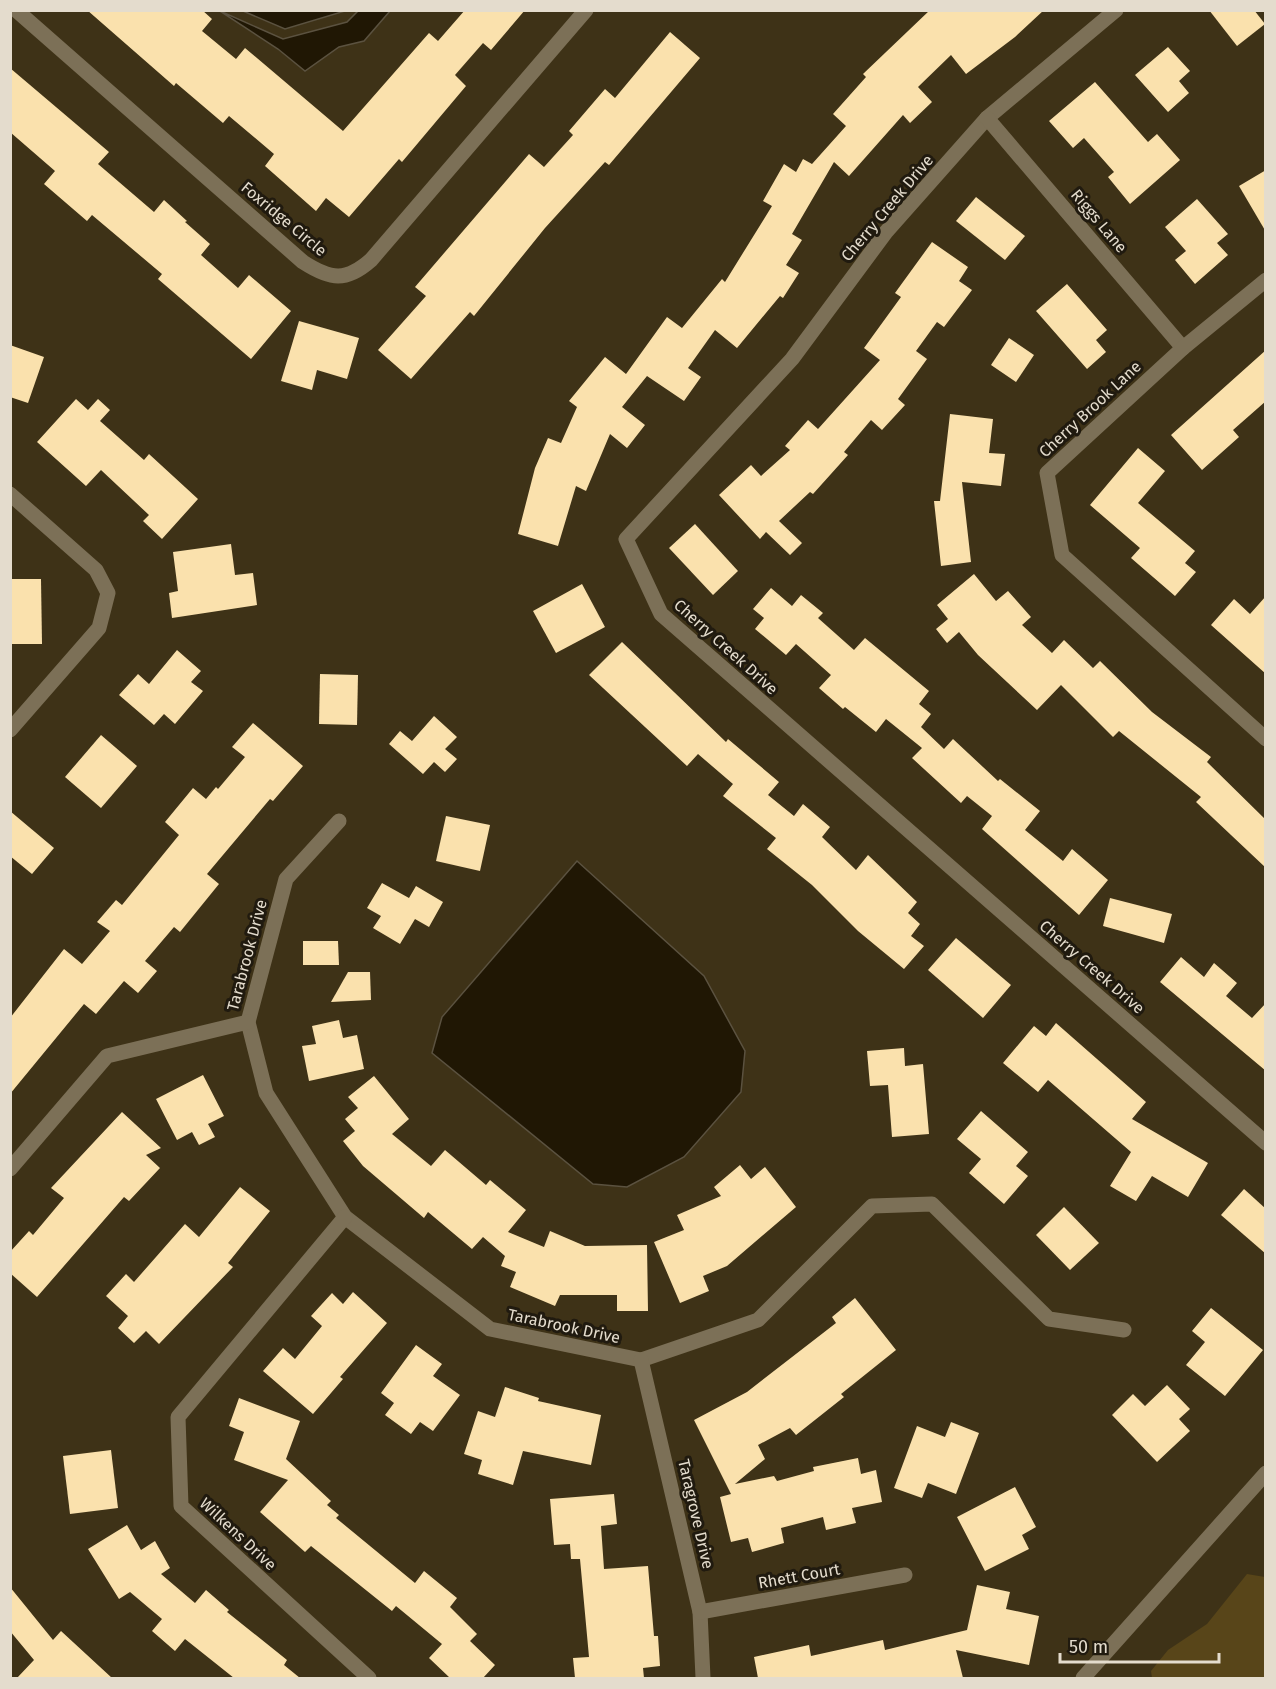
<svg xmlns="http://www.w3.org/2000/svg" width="1276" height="1689" font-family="'Fira Sans',sans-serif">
<rect width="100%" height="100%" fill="#3e3217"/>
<!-- green -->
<path fill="#584519" d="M1247 1574 1265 1577V1678H1152L1151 1671 1168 1650 1207 1624Z"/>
<!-- water -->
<g fill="#201704" stroke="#5b5240" stroke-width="1.5">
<path d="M220 11 283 39 347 22 358 11H390L364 41 339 47 305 71 278 49Z"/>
<path d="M243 11 345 10V11L285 29Z"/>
<path d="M577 861 704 976 745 1051 741 1092 684 1157 627 1187 593 1184 432 1053 442 1017Z"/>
</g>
<!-- building -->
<g fill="#fae1ad">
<path d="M87 10H202L212 19 202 31 236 59 245 48 343 131 429 33 438 41 465 10H525L491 50 483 43 455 75 466 86 402 162 399 159 349 217 326 198 316 211 265 166 274 154 229 116 223 123 176 83 174 86Z"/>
<path d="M930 10H1044L1015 37 966 74 951 55 918 87 932 102 910 123 903 115 849 176 834 162 792 234 802 240 786 265 799 273 783 298 780 296 737 348 715 330 688 368 701 377 684 401 647 376 622 407 645 425 627 448 610 434 586 491 576 486 558 546 518 534 535 468 548 438 561 443 577 407 569 401 605 357 626 374 667 317 682 328 722 279 725 282 772 206 763 201 784 164 796 172 803 159 812 164 846 126 833 114 866 77 863 74Z"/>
<path d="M1209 10H1254L1265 24 1237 46Z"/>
<path d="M670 32 700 58 609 165 605 162 545 228 474 316 470 312 411 379 378 350 426 296 415 287 529 154 544 167 573 135 569 131 605 89 615 98Z"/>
<path d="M1168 47 1190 71 1179 81 1189 93 1168 112 1135 75Z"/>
<path d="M10 68 109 152 98 164 154 212 164 200 187 221 185 222 210 244 201 255 238 288 249 275 291 311 251 359 158 279 162 274 92 215 87 221 44 184 55 171 10 132Z"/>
<path d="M1095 82 1148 142 1157 134 1180 160 1130 204 1108 177 1114 172 1084 138 1073 148 1049 121Z"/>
<path d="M1266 170V232L1239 186Z"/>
<path d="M976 197 1025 236 1005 260 956 221Z"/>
<path d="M1197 199 1228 234 1217 243 1228 255 1195 284 1175 260 1186 251 1165 227Z"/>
<path d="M932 242 968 267 959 281 972 290 944 327 937 322 916 351 927 359 898 399 905 405 882 430 871 420 844 452 848 455 813 494 810 492 779 521 802 543 790 555 766 532 760 539 719 495 751 465 761 476 790 450 785 446 808 420 818 429 880 360 864 348 901 297 895 293Z"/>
<path d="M1067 284 1107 330 1096 340 1106 352 1087 369 1036 311Z"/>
<path d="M299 321 359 338 347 379 317 370 312 390 281 381Z"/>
<path d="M1009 338 1034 355 1016 382 991 365Z"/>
<path d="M10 345 44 357 28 403 10 397Z"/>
<path d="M1266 350V401L1233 430 1239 437 1202 470 1171 435Z"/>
<path d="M76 399 88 410 98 399 110 410 100 421 144 460 149 454 198 499 162 539 143 521 149 515 101 470 86 486 37 442Z"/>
<path d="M950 414 993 419 989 453 1005 454 1001 486 962 482 971 562 941 566 934 501H940Z"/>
<path d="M1138 448 1165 471 1138 503 1195 551 1185 563 1196 572 1175 596 1131 558 1140 548 1090 505Z"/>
<path d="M695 524 738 571 713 595 669 548Z"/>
<path d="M231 544 235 575 253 573 257 605 172 618 169 593 178 591 173 552Z"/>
<path d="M974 574 996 601 1008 591 1031 617 1022 625 1052 653 1064 640 1093 668 1100 661 1152 712 1211 757 1207 762 1266 820V868L1196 802 1201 797 1119 731 1113 737 1061 685 1037 710 978 655 959 632 947 643 936 629 948 619 937 605Z"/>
<path d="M10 579H41L42 644H10Z"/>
<path d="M582 584 605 627 556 653 533 611Z"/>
<path d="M771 588 792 606 801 595 823 613 818 618 854 650 865 638 929 691 919 704 931 714 921 727 944 749 953 739 998 781 1000 779 1040 811 1025 830 1063 861 1072 849 1108 880 1079 915 982 829 992 816 967 796 961 803 912 758 922 748 886 719 876 732 845 707 843 709 819 688 831 675 796 644 786 655 755 629 764 618 753 609Z"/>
<path d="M1266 596V674L1211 625 1234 599 1250 614Z"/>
<path d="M622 642 726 742 728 739 779 782 768 795 794 816 803 804 830 827 822 837 856 870 868 855 917 902 908 913 920 924 911 936 924 946 904 969 858 931 812 885 767 849 776 838 723 796 733 784 698 754 687 766 589 675Z"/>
<path d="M177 650 201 671 191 682 203 691 175 724 164 714 154 725 119 695 138 674 149 684Z"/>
<path d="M320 674 358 675 357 725 319 724Z"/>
<path d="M434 716 457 737 445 749 457 759 445 772 434 762 423 774 389 744 400 731 412 741Z"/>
<path d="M253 723 303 766 273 801 270 799 207 874 219 884 180 932 174 927 145 961 157 971 138 993 124 981 96 1014 84 1004 10 1094V1018L64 949 82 964 110 931 97 922 116 900 122 905 179 835 165 822 193 788 206 799 216 787 218 789 245 757 232 747Z"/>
<path d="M101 735 137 766 101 808 65 777Z"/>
<path d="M10 811 54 848 32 874 10 856Z"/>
<path d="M446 816 490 825 480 871 436 861Z"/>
<path d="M382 883 409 898 416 886 443 902 429 927 415 919 400 944 373 928 381 916 367 908Z"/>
<path d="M1110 898 1172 914 1164 943 1103 926Z"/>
<path d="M956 938 1011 985 983 1018 928 970Z"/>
<path d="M303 941H338L339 965H303Z"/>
<path d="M1181 957 1204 977 1214 963 1237 983 1226 996 1252 1018 1266 1003V1071L1160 982Z"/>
<path d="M348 972H370L371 1000 331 1002Z"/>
<path d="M339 1020 343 1038 357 1035 364 1069 309 1081 302 1046 316 1044 312 1026Z"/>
<path d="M1056 1023 1146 1102 1132 1119 1208 1163 1188 1197 1152 1176 1136 1201 1110 1186 1131 1152 1048 1080 1038 1092 1003 1063 1034 1026 1046 1036Z"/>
<path d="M904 1048 905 1066 923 1064 929 1134 892 1137 888 1085 870 1086 867 1051Z"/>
<path d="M203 1075 224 1116 208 1124 215 1137 199 1145 192 1132 177 1140 156 1099Z"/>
<path d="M374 1076 409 1119 392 1134 431 1166 445 1150 486 1185 490 1180 526 1210 508 1232 544 1247 550 1231 585 1246 647 1245 648 1311H617V1295H560L555 1306 510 1287 516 1272 501 1266 505 1256 483 1237 472 1249 428 1212 424 1218 363 1166 343 1141 355 1131 345 1119 358 1108 348 1097Z"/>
<path d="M981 1111 1028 1152 1016 1166 1028 1176 1004 1204 969 1173 981 1159 957 1139Z"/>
<path d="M122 1112 161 1148 146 1155 160 1168 129 1201 124 1197 37 1297 10 1273V1252L29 1231 33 1235 64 1198 51 1188Z"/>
<path d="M740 1165 751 1179 765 1167 796 1207 727 1266 703 1276 709 1291 680 1303 654 1242 684 1230 677 1215 721 1196 714 1187Z"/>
<path d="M240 1187 270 1211 228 1263 233 1267 159 1344 146 1331 134 1343 118 1328 128 1316 106 1296 126 1274 134 1282 185 1224 199 1237Z"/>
<path d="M1244 1189 1266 1209V1254L1221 1215Z"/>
<path d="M1064 1207 1099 1243 1070 1270 1036 1235Z"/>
<path d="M353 1292 387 1323 340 1377 343 1379 313 1414 263 1371 283 1348 295 1359 322 1326 311 1316 332 1293 343 1304Z"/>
<path d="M855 1298 896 1350 841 1394 844 1397 796 1435 790 1428 758 1445 765 1459 735 1484 774 1476 777 1481 814 1471 813 1467 858 1458 861 1474 876 1470 882 1502 852 1508 856 1523 826 1530 823 1517 781 1528 784 1543 752 1552 748 1538 731 1542 720 1497 731 1494 694 1420 747 1392 836 1323 832 1317Z"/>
<path d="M1211 1308 1263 1350 1225 1396 1186 1365 1205 1342 1192 1331Z"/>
<path d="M416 1345 442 1364 433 1376 460 1395 433 1431 420 1422 411 1434 385 1415 394 1403 381 1393Z"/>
<path d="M1167 1385 1190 1409 1179 1419 1190 1431 1157 1462 1112 1415 1133 1394 1145 1406Z"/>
<path d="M505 1387 539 1398 538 1401 601 1415 591 1465 523 1451 513 1485 478 1474 482 1460 464 1454 478 1411 495 1417Z"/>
<path d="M239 1398 300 1421 286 1459 331 1501 327 1505 339 1515 336 1518 415 1583 424 1571 457 1598 450 1607 477 1634 470 1641 495 1665 483 1678H450L429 1658 442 1644 396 1606 392 1611 311 1546 305 1552 260 1512 288 1480 234 1460 244 1432 229 1426Z"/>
<path d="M951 1422 979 1433 956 1494 928 1483 922 1498 894 1488 917 1426 945 1437Z"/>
<path d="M111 1450 118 1508 70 1514 63 1456Z"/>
<path d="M1015 1487 1036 1527 1022 1535 1029 1549 985 1571 957 1517Z"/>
<path d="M614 1494 617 1524 601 1526 604 1569 648 1566 654 1636H658L660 1666 643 1668 644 1678H575L573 1658 589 1657 580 1559H571L570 1544 554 1545 550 1499Z"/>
<path d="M127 1525 141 1550 155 1541 170 1568 161 1574 195 1603 206 1590 229 1610 227 1612 287 1660 284 1665 300 1678H234L185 1639 175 1651 152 1631 162 1619 130 1592 119 1599 88 1549Z"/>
<path d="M977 1585 1010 1592 1006 1609 1039 1616 1029 1665 956 1650 963 1678H758L754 1657 809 1645 811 1656 883 1640 885 1650 967 1630Z"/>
<path d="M10 1587 53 1640 61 1631 112 1678H17L34 1660 10 1631Z"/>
</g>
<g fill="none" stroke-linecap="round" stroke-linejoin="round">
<!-- minor -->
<g stroke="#7c7057" stroke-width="15">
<path d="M16 10 303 262C331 280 346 282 371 260L586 10"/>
<path d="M1116 10 987 118 886 232 792 359 626 539 661 614 1266 1143"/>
<path d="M987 118 1183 348"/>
<path d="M1266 280 1183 348 1047 473 1062 555 1266 739"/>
<path d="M10 494 96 570 108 593 99 628 10 730"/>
<path d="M339 821 286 879 248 1022 266 1093 345 1217 490 1329 641 1360 758 1320 872 1206 932 1204 1049 1319 1124 1330"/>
<path d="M10 1169 107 1056 248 1022"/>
<path d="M345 1217 178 1417 181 1506 369 1678"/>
<path d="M641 1360 700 1612 703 1678"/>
<path d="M700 1612 905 1575"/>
<path d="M1083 1678 1266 1473"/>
</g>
</g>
<g text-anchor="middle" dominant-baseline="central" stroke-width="6" stroke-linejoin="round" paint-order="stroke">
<!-- street labels -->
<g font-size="16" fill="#e4dccd" stroke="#201a0f">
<text transform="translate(887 208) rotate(-50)">Cherry Creek Drive</text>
<text transform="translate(284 219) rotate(40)">Foxridge Circle</text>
<text transform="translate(1099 221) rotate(50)">Riggs Lane</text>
<text transform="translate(1090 409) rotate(-43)">Cherry Brook Lane</text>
<text transform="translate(726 647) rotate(42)">Cherry Creek Drive</text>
<text transform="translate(247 955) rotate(-75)">Tarabrook Drive</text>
<text transform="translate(1092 967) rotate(41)">Cherry Creek Drive</text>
<text transform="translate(564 1326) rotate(12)">Tarabrook Drive</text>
<text transform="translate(696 1514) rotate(77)">Taragrove Drive</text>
<text transform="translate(238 1534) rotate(43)">Wilkens Drive</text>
<text transform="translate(799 1576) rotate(-10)">Rhett Court</text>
</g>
</g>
<!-- border -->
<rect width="1276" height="1689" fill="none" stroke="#e4dccd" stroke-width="24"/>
<!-- scale -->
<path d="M1060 1653v9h159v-9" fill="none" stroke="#e4dccd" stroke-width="3"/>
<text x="1069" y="1653" font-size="18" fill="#e4dccd" stroke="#201a0f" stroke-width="4.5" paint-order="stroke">50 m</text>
</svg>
